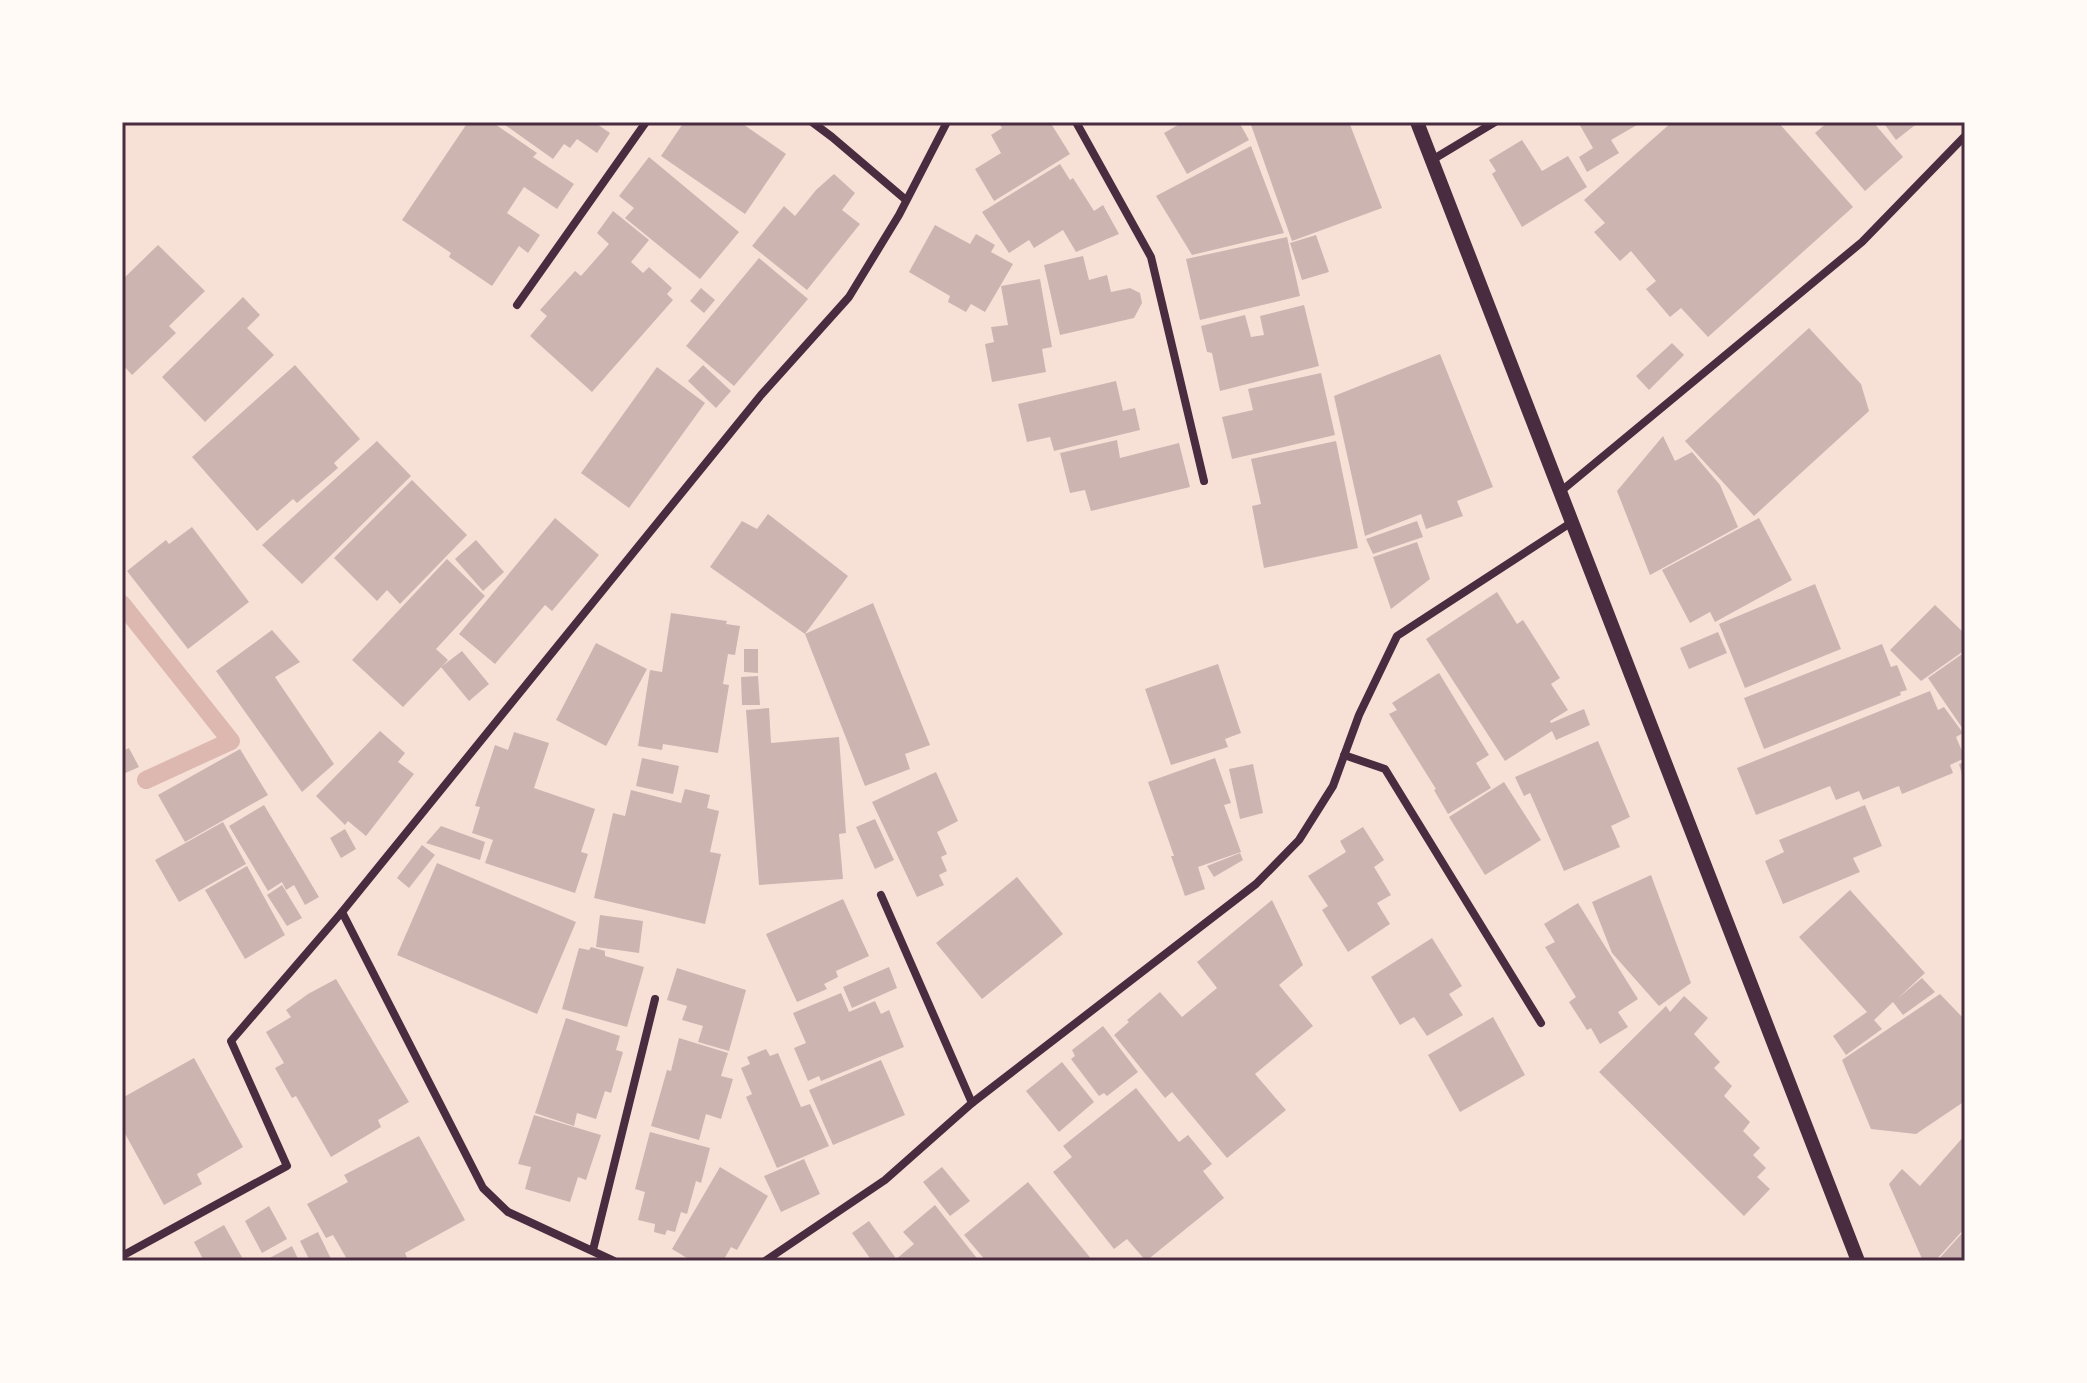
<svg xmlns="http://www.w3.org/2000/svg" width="2087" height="1383" font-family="'Noto Sans',sans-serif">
<rect width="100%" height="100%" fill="#f7e1d7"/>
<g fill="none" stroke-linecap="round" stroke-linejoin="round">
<!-- stream -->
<path stroke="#dcb8b0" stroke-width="18" d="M122 604 231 741 146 780"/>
</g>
<!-- building -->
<g fill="#ccb4b1">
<path d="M468 122H492L537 153 533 157 574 184 557 209 524 187 507 213 540 235 528 253 519 246 492 286 449 257 451 253 402 220Z"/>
<path d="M501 122H594L610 133 597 153 577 139 570 148 564 144 553 159Z"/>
<path d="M684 122H740L786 154 745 214 661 156Z"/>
<path d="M998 122H1050L1070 154 994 201 975 169 1001 153 991 135 1002 128Z"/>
<path d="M1183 122H1239L1249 140 1187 174 1164 133Z"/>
<path d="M1250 122H1349L1382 208 1292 241Z"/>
<path d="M1578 122H1642L1611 140 1619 153 1587 172 1579 157 1593 148Z"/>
<path d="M1672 122H1778L1853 207 1708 337 1681 308 1670 317 1646 289 1656 281 1631 251 1620 261 1594 232 1605 223 1584 200Z"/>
<path d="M1828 122H1873L1903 157 1865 191 1815 133Z"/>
<path d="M1883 122H1919L1896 140Z"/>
<path d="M1522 140 1542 171 1568 156 1587 187 1522 227 1492 174 1496 171 1489 160Z"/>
<path d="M1251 146 1284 233 1192 255 1156 196Z"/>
<path d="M649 157 739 232 700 279 625 218 634 208 619 196Z"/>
<path d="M1060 164 1070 180 1073 178 1094 211 1103 205 1119 234 1076 252 1063 230 1034 248 1029 240 1009 253 982 212Z"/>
<path d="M834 174 855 193 842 210 860 224 807 290 752 246 784 206 795 216 816 190Z"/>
<path d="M613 211 649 240 631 262 643 273 649 267 672 288 667 294 673 300 592 392 530 336 547 316 540 310 575 271 581 276 609 244 597 233Z"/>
<path d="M935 225 970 244 976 234 995 245 991 252 1013 264 985 312 971 304 966 312 948 302 950 296 909 272Z"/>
<path d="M1316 235 1329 272 1302 280 1290 243Z"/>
<path d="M1287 237 1300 296 1200 320 1186 259Z"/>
<path d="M158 245 205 291 169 326 176 333 132 375 122 364V280Z"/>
<path d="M1083 256 1089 280 1107 275 1111 292 1130 288 1140 293 1142 303 1134 318 1060 335 1044 265Z"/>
<path d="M759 258 808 299 734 386 686 346Z"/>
<path d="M1040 279 1052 347 1042 349 1046 372 992 382 985 344 994 342 991 327 1008 325 1001 286Z"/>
<path d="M701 288 715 300 704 313 690 301Z"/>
<path d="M243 297 260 315 247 328 274 355 205 422 162 377Z"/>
<path d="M1304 305 1319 366 1220 391 1212 353 1207 352 1201 326 1245 315 1251 337 1264 335 1260 316Z"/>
<path d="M1809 328 1861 384 1869 411 1754 516 1685 441Z"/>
<path d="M1672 343 1684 355 1649 390 1636 376Z"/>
<path d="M1440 354 1493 487 1457 501 1463 516 1426 529 1421 514 1365 536 1334 396Z"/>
<path d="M295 365 360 439 334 463 338 468 297 503 293 499 257 531 192 457Z"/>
<path d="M703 365 731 391 716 408 688 381Z"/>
<path d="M657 367 705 403 629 508 581 473Z"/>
<path d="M1321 373 1335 435 1232 459 1222 417 1253 410 1248 389Z"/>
<path d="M1116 381 1123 411 1135 408 1140 430 1054 451 1050 437 1027 442 1018 404Z"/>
<path d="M1663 436 1675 461 1692 452 1720 485 1738 527 1650 575 1617 491Z"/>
<path d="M1117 440 1120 458 1179 443 1190 487 1091 511 1085 490 1070 493 1060 453Z"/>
<path d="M377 441 411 476 302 584 262 545Z"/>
<path d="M1336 441 1358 548 1264 568 1252 506 1261 504 1251 459Z"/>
<path d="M412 480 467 535 400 604 387 590 377 601 334 558Z"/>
<path d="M768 514 848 576 805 634 710 567 742 521 757 529Z"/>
<path d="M555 518 599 555 552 611 545 605 495 664 459 634Z"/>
<path d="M1759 518 1792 580 1715 622 1710 612 1690 623 1662 570Z"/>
<path d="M1417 521 1423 537 1373 554 1366 539Z"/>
<path d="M192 527 249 602 188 649 127 571 166 540 169 544Z"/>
<path d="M476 540 504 572 483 591 455 559Z"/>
<path d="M1417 542 1430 579 1391 609 1373 557Z"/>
<path d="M447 559 485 596 436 649 448 660 403 707 352 660Z"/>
<path d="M1815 584 1841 649 1745 688 1719 624Z"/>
<path d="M1497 592 1517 624 1523 620 1560 678 1551 684 1568 710 1550 721 1551 723 1584 709 1590 725 1556 740 1552 731 1505 761 1426 639Z"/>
<path d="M873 603 930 745 905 754 910 769 865 786 805 634Z"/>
<path d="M1935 605 1965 634V650L1921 681 1890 650Z"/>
<path d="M671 613 727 621 726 624 740 626 735 655 728 654 723 684 729 685 718 753 663 744 662 750 638 746 650 670 662 672Z"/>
<path d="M272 630 300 662 275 677 334 764 302 792 216 671Z"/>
<path d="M1718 632 1727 653 1689 669 1680 648Z"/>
<path d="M596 643 647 669 606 746 556 720Z"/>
<path d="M1882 644 1891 667 1897 665 1907 690 1900 692 1901 695 1764 749 1744 698Z"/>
<path d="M744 649H758V673L744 672Z"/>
<path d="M462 651 489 684 469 701 441 667Z"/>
<path d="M1965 652V732L1928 678Z"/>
<path d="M1218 664 1241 733 1225 739 1228 747 1171 765 1145 689Z"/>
<path d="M1439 673 1489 755 1476 763 1491 788 1448 814 1434 790 1436 789 1389 714 1397 710 1392 703Z"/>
<path d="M758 676 760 705H742L741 677Z"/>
<path d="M1930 691 1938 710 1944 707 1963 733 1956 737 1965 758 1950 765 1953 773 1902 794 1899 786 1863 800 1859 791 1836 800 1830 786 1756 815 1737 768Z"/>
<path d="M769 708 771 743 839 737 846 833 839 834 843 879 759 885 746 710Z"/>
<path d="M380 731 405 753 398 762 414 774 366 836 348 821 345 825 316 796Z"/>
<path d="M514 732 549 743 534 788 595 809 581 852 588 854 575 893 485 863 493 840 472 833 480 807 475 806 495 745 508 750Z"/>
<path d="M1598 741 1630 817 1611 826 1620 847 1564 871 1530 793 1524 796 1515 777Z"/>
<path d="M129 748 139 767 123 774 122 751Z"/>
<path d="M240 749 268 795 185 842 158 795Z"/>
<path d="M642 758 679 766 673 794 636 786Z"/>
<path d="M1215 758 1231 803 1224 805 1241 852 1198 867 1205 889 1185 896 1171 856H1174L1148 782Z"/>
<path d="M1965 762V781H1964L1959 764Z"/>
<path d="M1253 764 1263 813 1240 819 1229 769Z"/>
<path d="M936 772 958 821 937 832 947 854 941 857 947 871 939 875 944 885 917 897 872 802Z"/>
<path d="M1504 782 1541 840 1485 875 1449 817Z"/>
<path d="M685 789 710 795 707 808 719 811 710 852 721 854 705 924 594 898 613 813 625 816 631 790 681 803Z"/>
<path d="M264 805 319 897 305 905 294 885 286 890 282 882 268 891 229 826Z"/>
<path d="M1865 805 1882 846 1853 858 1860 872 1783 904 1765 861 1784 852 1779 840Z"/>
<path d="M875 819 894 860 875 869 856 827Z"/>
<path d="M223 822 246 864 179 902 155 860Z"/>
<path d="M441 826 485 842 480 860 426 843Z"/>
<path d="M1363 827 1384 860 1374 867 1391 895 1377 903 1390 924 1348 952 1322 910 1328 906 1308 876 1346 852 1340 841Z"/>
<path d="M345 829 356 849 341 858 330 838Z"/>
<path d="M422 845 435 855 409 888 397 878Z"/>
<path d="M1240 853 1243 860 1214 877 1207 866Z"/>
<path d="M437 863 576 922 537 1014 397 955Z"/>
<path d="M247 866 285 935 245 959 205 890Z"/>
<path d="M1651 875 1691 983 1659 1006 1612 953 1592 902Z"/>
<path d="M1017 877 1063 934 982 999 936 943Z"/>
<path d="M282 885 302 918 287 926 267 895Z"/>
<path d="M1850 890 1925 973 1897 999 1922 978 1935 992 1903 1015 1893 1002 1874 1020 1882 1029 1846 1055 1833 1036 1867 1012 1799 937Z"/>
<path d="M843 899 869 956 836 971 838 977 824 984 827 989 797 1002 766 934Z"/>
<path d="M1272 900 1303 965 1279 985 1313 1026 1255 1074 1286 1110 1227 1158 1172 1092 1165 1098 1114 1035 1129 1022 1127 1020 1160 992 1182 1017 1217 988 1197 962Z"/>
<path d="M1578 903 1638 999 1618 1012 1628 1027 1600 1044 1591 1028 1587 1030 1569 1002 1576 997 1545 947 1555 942 1544 924Z"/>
<path d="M600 915 643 921 639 953 596 947Z"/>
<path d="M1432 938 1462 986 1449 994 1463 1015 1427 1036 1414 1017 1400 1025 1371 977Z"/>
<path d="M591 947 605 951V956L644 967 627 1027 562 1009 579 948 589 950Z"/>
<path d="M889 967 897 988 852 1008 843 987Z"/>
<path d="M677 968 746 990 729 1051 698 1042 703 1026 682 1020 687 1006 667 1000Z"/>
<path d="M336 979 409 1102 378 1120 381 1127 331 1157 296 1096 292 1098 275 1068 284 1063 266 1032 291 1017 286 1010 308 994Z"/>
<path d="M841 993 849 1012 875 1001 881 1014 889 1010 904 1047 821 1081 819 1076 808 1081 794 1048 806 1043 793 1013Z"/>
<path d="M1940 994 1965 1020V1101L1916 1134 1871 1129 1842 1060Z"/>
<path d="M1684 996 1708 1018 1694 1034 1720 1062 1714 1068 1732 1086 1724 1096 1750 1122 1743 1131 1760 1148 1753 1155 1766 1168 1757 1177 1770 1189 1744 1216 1599 1072 1666 1006 1670 1012Z"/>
<path d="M1493 1017 1525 1075 1460 1112 1428 1055Z"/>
<path d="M566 1018 620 1036 616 1050 623 1052 611 1093 605 1091 596 1119 577 1113 574 1126 535 1113Z"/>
<path d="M1103 1026 1138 1072 1107 1096 1104 1093 1099 1096 1071 1059 1075 1056 1072 1050Z"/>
<path d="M679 1038 728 1053 721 1076 733 1079 721 1119 706 1114 699 1140 651 1126 667 1070 671 1071Z"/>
<path d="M766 1049 770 1056 778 1053 801 1107 810 1104 829 1146 777 1168 746 1097 752 1094 741 1068 750 1064 747 1057Z"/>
<path d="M194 1058 243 1147 197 1174 202 1184 164 1205 122 1128V1098Z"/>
<path d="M881 1060 905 1115 833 1145 809 1090Z"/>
<path d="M1062 1062 1094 1102 1059 1132 1026 1091Z"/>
<path d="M1136 1088 1179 1142 1188 1135 1212 1164 1203 1171 1224 1198 1146 1261 1127 1239 1114 1249 1053 1172 1072 1157 1063 1146Z"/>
<path d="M534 1115 601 1135 586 1180 578 1177 570 1202 525 1189 531 1167 518 1164Z"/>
<path d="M650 1132 710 1148 701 1183 696 1181 687 1214 681 1212 675 1232 667 1230 665 1235 654 1232 655 1224 638 1220 645 1192 635 1189Z"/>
<path d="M1965 1135V1228L1935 1261H1923L1889 1184 1902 1169 1920 1186Z"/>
<path d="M419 1136 465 1220 405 1253 408 1260 405 1261H348L333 1235 326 1238 307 1204 348 1182 344 1175Z"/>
<path d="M804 1159 820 1194 781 1212 764 1176Z"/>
<path d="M720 1167 768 1196 737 1250 731 1247 723 1261H692L672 1249Z"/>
<path d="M942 1167 970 1201 950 1216 923 1182Z"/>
<path d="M1028 1182 1093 1261H986L964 1235Z"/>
<path d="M935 1205 979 1261H894L914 1244 903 1232Z"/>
<path d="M269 1206 287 1239 262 1253 245 1221Z"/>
<path d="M869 1221 895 1257 889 1261H872L852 1233Z"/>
<path d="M224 1225 244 1261H204L194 1242Z"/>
<path d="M1965 1230V1261H1937Z"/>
<path d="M318 1232 332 1261H310L300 1241Z"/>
<path d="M292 1246 299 1261H264Z"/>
</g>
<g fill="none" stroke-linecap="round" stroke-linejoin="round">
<!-- minor -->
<g stroke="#4a2c40" stroke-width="8">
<path d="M812 122 832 137 906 200"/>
<path d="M1076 122 1151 257 1204 481"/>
<path d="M1432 160 1495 122"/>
<path d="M517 305 646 122"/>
<path d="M1560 492 1862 242 1965 136"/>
<path d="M1344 755 1385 769 1541 1023"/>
<path d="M881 895 972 1103"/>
<path d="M342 912 483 1188 508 1212 614 1261"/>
<path d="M593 1250 655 999"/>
<path d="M122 1256 287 1166 231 1041 342 912 761 395 849 297 899 215 947 122"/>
<path d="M765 1261 885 1180 972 1103 1256 884 1299 840 1333 786 1359 715 1397 636 1572 522"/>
</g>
<!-- tertiary -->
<path stroke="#4a2c40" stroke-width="14" d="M1417 122 1858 1261"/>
</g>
<!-- border -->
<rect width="2087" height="1383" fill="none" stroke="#fffaf5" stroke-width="248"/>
<rect x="124" y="124" width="1839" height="1135" fill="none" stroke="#4a2c40" stroke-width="3"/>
</svg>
